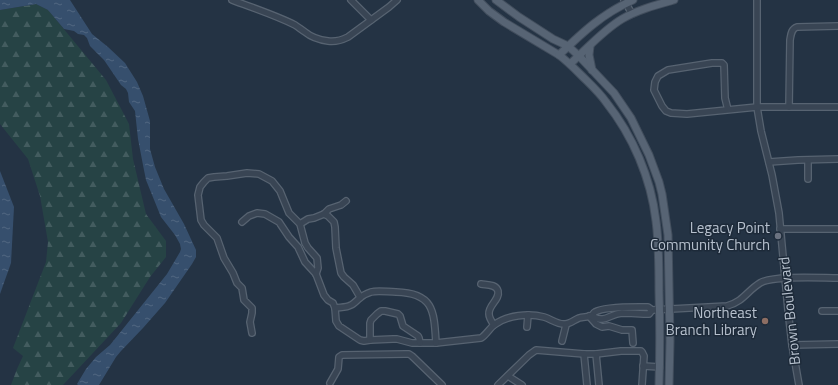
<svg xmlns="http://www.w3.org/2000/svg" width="838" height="385" font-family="'Titillium Web',sans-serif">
<defs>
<pattern id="forest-firs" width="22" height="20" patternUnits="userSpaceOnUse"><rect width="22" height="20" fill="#264345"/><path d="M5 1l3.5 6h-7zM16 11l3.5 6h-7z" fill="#435c5f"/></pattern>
<pattern id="water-ripples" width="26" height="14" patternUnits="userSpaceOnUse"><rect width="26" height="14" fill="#364f6d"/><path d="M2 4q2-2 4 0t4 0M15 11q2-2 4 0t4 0" fill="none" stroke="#516781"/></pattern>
</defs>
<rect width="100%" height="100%" fill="#243344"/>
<!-- forest -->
<path fill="url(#forest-firs)" d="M36 4 48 10 106 80 129 124 133 159 146 214 166 241V257L150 277 121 323 63 385H11L17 369 23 356 13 348 46 262 48 242 40 196 28 159 0 124V10Z"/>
<!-- water -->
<g fill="url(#water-ripples)">
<path d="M0 0H70L92 34 108 47 125 63 137 82 143 96 150 121V149L155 167 164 189 184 224 196 250V257L192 264 165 303 143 328 121 351 116 357 99 385H78L77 384 86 369 96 357 110 345 167 274 180 252 181 249 180 244 175 235 161 217 146 180 143 165 138 139 135 111 129 102 128 93 126 89 121 85 104 60 90 46 87 38 84 35 78 34 74 31 64 29 48 10 36 4 0 10Z"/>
<path d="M0 171 14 207 11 263 0 294Z"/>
</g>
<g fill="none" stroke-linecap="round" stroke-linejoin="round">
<defs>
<g id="minor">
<path d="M232 0C253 8 275 15 295 25 298 27 302 30 305 32 311 37 320 40 328 41 335 42 342 40 348 37L389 7 397 0"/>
<path d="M351 0 371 20"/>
<path d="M624 0 632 14"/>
<path d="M757 0V107L761 131 772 175 779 213 788 310 792 345 799 385"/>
<path d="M789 107 790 40C791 35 791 29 797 27L838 26"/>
<path d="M728 110 725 98 724 65 722 63H712L668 70 658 76 655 82 654 90 662 106 666 111 671 113 687 114 757 107H838"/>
<path d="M808 160V179"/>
<path d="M769 162 798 160 838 159"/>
<path d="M324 214 328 216 334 222 335 227 336 248 341 273 344 277 353 285 360 297"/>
<path d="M242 222 249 216 257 213 265 214 279 222 289 237 298 247 305 262 316 274 324 295 328 300 333 303 335 308 336 321 339 326 360 340 364 341 370 340 393 339H397L412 343H436L481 338C486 335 489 329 494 325 507 315 529 313 544 317 551 319 558 325 565 324 570 324 574 320 579 318 582 317 587 317 591 316 594 314 593 313 595 312 605 306 636 307 648 307L652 310 727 306C744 301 747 291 760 283 773 275 821 278 838 278"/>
<path d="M300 224 308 219 314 218 324 214 329 209 341 205 346 201"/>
<path d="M780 229H838"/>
<path d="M481 284C487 285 496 284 498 291 500 300 488 305 489 314 489 318 492 322 494 325"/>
<path d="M335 308C340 307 346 308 351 305 354 304 357 300 360 298 363 295 368 293 371 292 378 290 388 292 396 292 434 293 434 311 436 343"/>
<path d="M822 311H838"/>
<path d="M589 316 596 324 602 327 609 326 622 330H632L633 343"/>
<path d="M591 316C607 324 608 314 622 313 631 313 640 314 649 314L652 310"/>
<path d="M527 327 528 315"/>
<path d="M252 333 250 322 252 313V308L244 300 242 288 237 283 233 273 224 258 217 238 204 225 201 220 198 195 200 187 204 182 208 178 214 177 227 176 247 173 259 174 272 181 280 191 289 213 300 224 305 243 308 248 317 258 318 268 316 274"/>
<path d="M370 340V323L371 320 377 314 381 311H385L398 314 400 316 403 326 418 336 419 338 420 343"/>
<path d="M562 341 566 325"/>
<path d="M792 345 838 344"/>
<path d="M584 354 587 385"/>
<path d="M596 354 599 385"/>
<path d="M643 366 660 367"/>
<path d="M508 376 522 385"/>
<path d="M330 383 338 369 339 357 342 355 405 354H409L412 356 442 385"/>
<path d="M498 385 529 355 536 350 584 354H596L621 351H641L642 352 644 356 642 385"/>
</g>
<g id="major">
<path d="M478 0 489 11 504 22 559 55C567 61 574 68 581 75 590 84 599 92 606 102 633 136 651 178 656 221 659 244 659 267 659 291 660 322 660 354 659 385"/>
<path d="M496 0 519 17 553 39 568 46 579 56 614 93 631 118 649 155 659 182 662 194 668 235 670 341 669 385"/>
<path d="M590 46 589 55 592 70"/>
<path d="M559 55C583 32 602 14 633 0"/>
<path d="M570 64C587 49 602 31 622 19 637 10 656 5 674 0"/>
</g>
</defs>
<!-- minor casing -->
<use href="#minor" stroke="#576371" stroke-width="8"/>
<!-- major casing -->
<use href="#major" stroke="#424e5d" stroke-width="9"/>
<!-- minor -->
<use href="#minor" stroke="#394554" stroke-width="5.5"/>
<!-- major -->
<use href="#major" stroke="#576474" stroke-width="7"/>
</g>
<!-- markers -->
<circle fill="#6b7280" stroke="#1d2a39" stroke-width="1.5" cx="778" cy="236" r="4"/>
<circle fill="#8d6e63" stroke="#1d2a39" stroke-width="1.5" cx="765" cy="321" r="4"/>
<g text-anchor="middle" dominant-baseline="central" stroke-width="3" stroke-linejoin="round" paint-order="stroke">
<!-- poi labels -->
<g font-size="15" fill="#b6c0cd" stroke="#1d2a39" text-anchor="end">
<text x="770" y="227">Legacy Point<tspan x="770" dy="17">Community Church</tspan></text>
<text x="757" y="312">Northeast<tspan x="757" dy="17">Branch Library</tspan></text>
</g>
<!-- street labels -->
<g font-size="15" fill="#b6c0cd" stroke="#1d2a39">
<text transform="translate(789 311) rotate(-96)">Brown Boulevard</text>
</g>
</g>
</svg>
